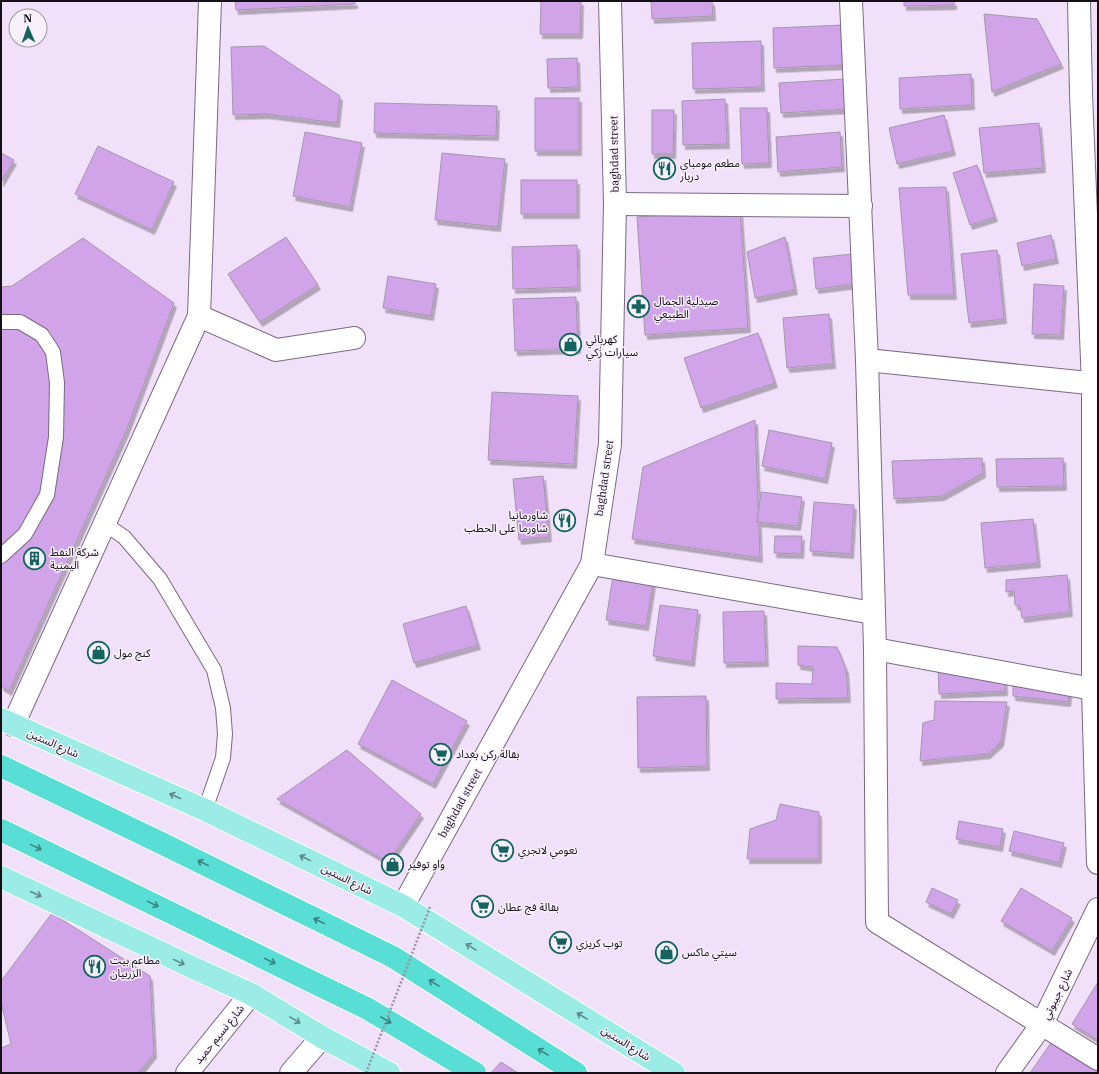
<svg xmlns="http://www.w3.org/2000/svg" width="1099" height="1074" font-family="'IBM Plex Serif','Noto Sans Arabic',serif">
<defs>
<filter id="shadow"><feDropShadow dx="2.5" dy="4.5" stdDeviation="0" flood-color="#0004"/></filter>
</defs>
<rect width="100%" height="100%" fill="#f1e0fa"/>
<!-- building -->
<g fill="#d1a3e9" stroke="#a596ae" filter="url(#shadow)">
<path d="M235 1H355V4L236 10Z"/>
<path d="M541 1H581L580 34H540Z"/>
<path d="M651 1H712L713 16 652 19Z"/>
<path d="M904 1H954V5L904 6Z"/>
<path d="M984 14 1037 19 1061 64 992 92Z"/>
<path d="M843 25 845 65 774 68 773 28Z"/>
<path d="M761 41 762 87 693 89 692 43Z"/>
<path d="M264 46 340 96 337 123 266 114 233 115 231 47Z"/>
<path d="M577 58 578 87 548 88 547 59Z"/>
<path d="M971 74 972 105 900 109 899 78Z"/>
<path d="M845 79 847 109 781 113 779 83Z"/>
<rect x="535" y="98" width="44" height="53"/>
<path d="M725 99 727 144 683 145 682 101Z"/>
<path d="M375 103 497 106 496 136 374 133Z"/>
<path d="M740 108H767L769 163 742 164Z"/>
<path d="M652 110H674L673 154H652Z"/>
<path d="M944 115 953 151 897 164 889 128Z"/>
<path d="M1039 123 1043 168 984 173 979 128Z"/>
<path d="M305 132 362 143 350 207 293 196Z"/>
<path d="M840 132 842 167 778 172 776 137Z"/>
<path d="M98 146 174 182 152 230 75 194Z"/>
<path d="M1 153 14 160 1 182Z"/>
<path d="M442 153 505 159 498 227 435 220Z"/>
<path d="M977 165 995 217 970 225 953 173Z"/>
<rect x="521" y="180" width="56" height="34"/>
<path d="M946 187 954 295H908L899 188Z"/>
<path d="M740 210 748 328 645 335 637 217Z"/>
<path d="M1051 235 1056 259 1022 266 1017 243Z"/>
<path d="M286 237 318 285 260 322 228 274Z"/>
<path d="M785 237 795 290 755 298 747 252Z"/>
<path d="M83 238 174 303 127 429 9 691 1 686V287L12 286Z"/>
<path d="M577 245 578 287 513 289 512 247Z"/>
<path d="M997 250 1004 319 969 323 961 254Z"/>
<path d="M853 254 856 284 816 289 813 258Z"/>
<path d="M388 276 436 284 431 316 383 308Z"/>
<path d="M1034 284 1064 286 1061 335 1032 334Z"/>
<path d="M576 297 578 349 515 351 513 299Z"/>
<path d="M829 314 833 364 787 368 783 318Z"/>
<path d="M758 333 775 383 701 408 684 358Z"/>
<path d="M492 392 578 396 574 464 488 460Z"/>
<path d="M755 420 760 558 632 539 643 467Z"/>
<path d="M769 430 832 443 825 479 762 466Z"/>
<path d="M982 458 983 473 942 496 894 499 892 461Z"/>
<path d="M1063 458 1064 486 997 487 996 459Z"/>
<path d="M543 476 549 537 519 540 513 479Z"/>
<path d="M761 492 802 497 798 526 757 522Z"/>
<path d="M814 502 854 505 851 554 810 551Z"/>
<path d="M1033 519 1038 563 985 568 981 523Z"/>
<path d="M775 536H802L801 554 774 553Z"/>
<path d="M1067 575 1070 612 1022 618 1020 606 1015 605 1014 591 1006 592V580Z"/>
<path d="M613 576 653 583 646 626 606 620Z"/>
<path d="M660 605 698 610 692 662 653 656Z"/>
<path d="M466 606 478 645 414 663 403 624Z"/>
<path d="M764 611 766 662 724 663 723 612Z"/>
<path d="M798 646 837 647 846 669 848 698 776 699V683L812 684 813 667 798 665Z"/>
<path d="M1004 665 1005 691 939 694 938 668Z"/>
<path d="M1013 677 1070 687 1068 702 1013 696Z"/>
<path d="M392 680 467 721 433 784 358 744Z"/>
<path d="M706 696 707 766 638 768 637 697Z"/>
<path d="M935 701 1007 702 1001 742 988 754 920 761 923 723 934 720Z"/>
<path d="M347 750 421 814 388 862 277 799Z"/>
<path d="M780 804 819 812V859H747L750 829 776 820Z"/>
<path d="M959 821 1003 829 1000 847 956 839Z"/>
<path d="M1014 831 1064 843 1059 863 1009 851Z"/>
<path d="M932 888 958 900 951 914 926 902Z"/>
<path d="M1021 888 1072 918 1052 951 1001 921Z"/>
<path d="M52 913 150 976 154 1054 138 1073H1V1048L11 1044 1 1002V981Z"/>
<path d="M1098 982V1040L1072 1024Z"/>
<path d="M1055 1037 1098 1067V1073H1030Z"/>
<path d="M501 1062 518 1073H491Z"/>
</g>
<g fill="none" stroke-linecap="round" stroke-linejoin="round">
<defs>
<g id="lane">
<path d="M1 322H20L42 335 53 352 57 383 56 437 47 495 25 534 1 556"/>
<path d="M105 524 124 537 160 579 214 670 223 708 225 734 223 758 205 810"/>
</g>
<g id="street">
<path d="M851 1 867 360 875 649 877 922 1098 1059"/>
<path d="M1079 1 1081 94 1093 384V690L1098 863"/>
<path d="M615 204 861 206"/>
<path d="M199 316 276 350 354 338"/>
<path d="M867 360 1098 384"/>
<path d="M592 564 873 613"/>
<path d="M875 649 1098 690"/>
<path d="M13 725 199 316 210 1"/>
<path d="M403 906 592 564 610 444 615 204 610 1"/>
</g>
<g id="secondary">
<path d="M187 1073 251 994"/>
<path d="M291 1073 322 1037"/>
<path d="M1007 1073 1042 1024 1098 909"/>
</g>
<g id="primary">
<path d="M1 719 205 810 403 906 674 1073"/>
<path d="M1 877 198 970 251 994 322 1037 389 1073"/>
</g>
<g id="highway">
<path d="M1 766 159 842 393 957 576 1073"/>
<path d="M1 830 368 1009 475 1073"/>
</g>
</defs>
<!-- lane casing -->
<use href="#lane" stroke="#796a81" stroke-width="16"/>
<!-- street casing -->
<use href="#street" stroke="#796a81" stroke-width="24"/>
<!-- secondary casing -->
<use href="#secondary" stroke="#796a81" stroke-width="24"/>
<!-- primary casing -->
<use href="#primary" stroke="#fff" stroke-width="24"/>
<!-- highway casing -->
<use href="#highway" stroke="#fff" stroke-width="24"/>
<!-- lane -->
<use href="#lane" stroke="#fff" stroke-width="14"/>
<!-- street -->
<use href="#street" stroke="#fff" stroke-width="22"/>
<!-- secondary -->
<use href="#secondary" stroke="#fff" stroke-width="22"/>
<!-- primary -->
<use href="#primary" stroke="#9bebe6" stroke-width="22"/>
<!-- highway -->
<use href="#highway" stroke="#58ded5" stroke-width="22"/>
<!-- path-bridge -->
<path stroke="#9d91a4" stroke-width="2.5" stroke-dasharray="2 2" stroke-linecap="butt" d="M366 1073 430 907"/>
</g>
<!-- one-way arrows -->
<defs><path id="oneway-shaft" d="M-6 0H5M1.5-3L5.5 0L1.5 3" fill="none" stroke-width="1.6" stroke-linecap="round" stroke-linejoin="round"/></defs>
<g stroke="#5f8889">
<use href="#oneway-shaft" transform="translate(175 796) rotate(-156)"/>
<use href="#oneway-shaft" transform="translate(305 858) rotate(-154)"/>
<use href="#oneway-shaft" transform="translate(36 894) rotate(25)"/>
<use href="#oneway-shaft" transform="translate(471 947) rotate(-148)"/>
<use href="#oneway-shaft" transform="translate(179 962) rotate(25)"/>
<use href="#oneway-shaft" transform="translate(582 1016) rotate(-148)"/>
<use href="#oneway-shaft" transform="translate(295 1020) rotate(31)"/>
</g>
<g stroke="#3a8180">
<use href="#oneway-shaft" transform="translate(36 847) rotate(26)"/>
<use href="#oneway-shaft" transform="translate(203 863) rotate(-154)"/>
<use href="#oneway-shaft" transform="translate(153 904) rotate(26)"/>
<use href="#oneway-shaft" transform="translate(319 921) rotate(-154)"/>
<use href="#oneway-shaft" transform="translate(270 961) rotate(26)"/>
<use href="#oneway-shaft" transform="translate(434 983) rotate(-148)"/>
<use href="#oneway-shaft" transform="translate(386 1020) rotate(31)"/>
<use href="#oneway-shaft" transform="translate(543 1052) rotate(-148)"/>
</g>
<!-- icons -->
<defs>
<symbol id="restaurant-ring" viewBox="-11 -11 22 22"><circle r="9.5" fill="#f8f1fc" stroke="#14635e" stroke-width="1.5"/><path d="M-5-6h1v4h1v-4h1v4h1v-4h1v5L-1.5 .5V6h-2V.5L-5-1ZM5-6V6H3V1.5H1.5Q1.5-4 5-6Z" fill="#14635e"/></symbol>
<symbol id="pharmacy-ring" viewBox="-11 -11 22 22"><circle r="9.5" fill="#f8f1fc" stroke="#14635e" stroke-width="1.5"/><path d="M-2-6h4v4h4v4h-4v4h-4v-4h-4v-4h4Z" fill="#14635e"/></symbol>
<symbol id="shop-ring" viewBox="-11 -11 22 22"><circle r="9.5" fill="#f8f1fc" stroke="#14635e" stroke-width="1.5"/><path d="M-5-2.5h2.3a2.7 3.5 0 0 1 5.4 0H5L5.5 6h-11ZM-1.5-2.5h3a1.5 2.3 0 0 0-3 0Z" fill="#14635e"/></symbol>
<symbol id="building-ring" viewBox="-11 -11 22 22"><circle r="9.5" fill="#f8f1fc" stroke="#14635e" stroke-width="1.5"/><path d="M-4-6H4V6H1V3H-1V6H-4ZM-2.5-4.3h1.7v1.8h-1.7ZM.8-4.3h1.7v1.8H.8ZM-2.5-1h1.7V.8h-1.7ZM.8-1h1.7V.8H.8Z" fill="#14635e"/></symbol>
<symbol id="supermarket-ring" viewBox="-11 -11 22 22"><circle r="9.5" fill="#f8f1fc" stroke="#14635e" stroke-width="1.5"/><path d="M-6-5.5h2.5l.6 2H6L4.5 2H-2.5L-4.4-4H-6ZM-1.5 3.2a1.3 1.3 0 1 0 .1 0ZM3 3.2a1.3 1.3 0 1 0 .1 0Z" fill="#14635e"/></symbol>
</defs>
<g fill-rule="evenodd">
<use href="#restaurant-ring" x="652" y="156" width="25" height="25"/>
<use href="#pharmacy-ring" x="626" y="294" width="25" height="25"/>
<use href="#shop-ring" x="558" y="332" width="25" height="25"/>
<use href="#restaurant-ring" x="552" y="508" width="25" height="25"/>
<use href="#building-ring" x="22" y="546" width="25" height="25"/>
<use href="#shop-ring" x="86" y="640" width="25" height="25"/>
<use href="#supermarket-ring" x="428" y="742" width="25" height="25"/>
<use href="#supermarket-ring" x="490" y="838" width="25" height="25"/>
<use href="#shop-ring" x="380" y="852" width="25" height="25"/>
<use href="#supermarket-ring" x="470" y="894" width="25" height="25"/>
<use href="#supermarket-ring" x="548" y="930" width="25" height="25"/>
<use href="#shop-ring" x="654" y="940" width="25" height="25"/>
<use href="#restaurant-ring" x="82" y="954" width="25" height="25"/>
</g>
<g text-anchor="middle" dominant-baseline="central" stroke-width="3" stroke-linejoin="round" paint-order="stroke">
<!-- street labels -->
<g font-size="11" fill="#151018" stroke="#f8f1fc">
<text transform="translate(614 154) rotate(-91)">baghdad street</text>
<text transform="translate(604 478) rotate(-82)">baghdad street</text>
<text transform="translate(53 743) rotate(24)">شارع الستين</text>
<text transform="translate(460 803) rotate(-61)">baghdad street</text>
<text transform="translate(347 879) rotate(26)">شارع الستين</text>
<text transform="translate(1057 994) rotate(-64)">شارع جيبوتي</text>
<text transform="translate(219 1034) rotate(-51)">شارع نسيم حميد</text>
<text transform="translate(626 1043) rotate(32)">شارع الستين</text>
</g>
<!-- poi labels -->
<g font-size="11" fill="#151018" stroke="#f8f1fc" text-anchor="start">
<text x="680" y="163">مطعم مومباي<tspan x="680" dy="13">دربار</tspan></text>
<text x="654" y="301">صيدلية الجمال<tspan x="654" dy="13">الطبيعي</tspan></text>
<text x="586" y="339">كهربائي<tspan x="586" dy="13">سيارات زكي</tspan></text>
<text x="548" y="515" text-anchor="end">شاورمانيا<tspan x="548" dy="13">شاورما على الحطب</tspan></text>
<text x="50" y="552">شركة النفط<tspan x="50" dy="13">اليمنية</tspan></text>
<text x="114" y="653">كنج مول</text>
<text x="456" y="754">بقالة ركن بغداد</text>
<text x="518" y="850">نعومي لانجري</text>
<text x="408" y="864">واو توفير</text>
<text x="498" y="907">بقالة فج عطان</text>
<text x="576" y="943">توب كريزي</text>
<text x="682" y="952">سيتي ماكس</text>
<text x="110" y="960">مطاعم بيت<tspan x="110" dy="13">الزربيان</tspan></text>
</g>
</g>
<!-- border -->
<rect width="1099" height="1074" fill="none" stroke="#151018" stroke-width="4"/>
<!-- north arrow -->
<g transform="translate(28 28) rotate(358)"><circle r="19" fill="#f8f1fc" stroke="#9d97a1"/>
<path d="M0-3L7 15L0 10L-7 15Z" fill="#14635e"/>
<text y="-6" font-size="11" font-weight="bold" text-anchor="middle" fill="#151018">N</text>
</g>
</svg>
